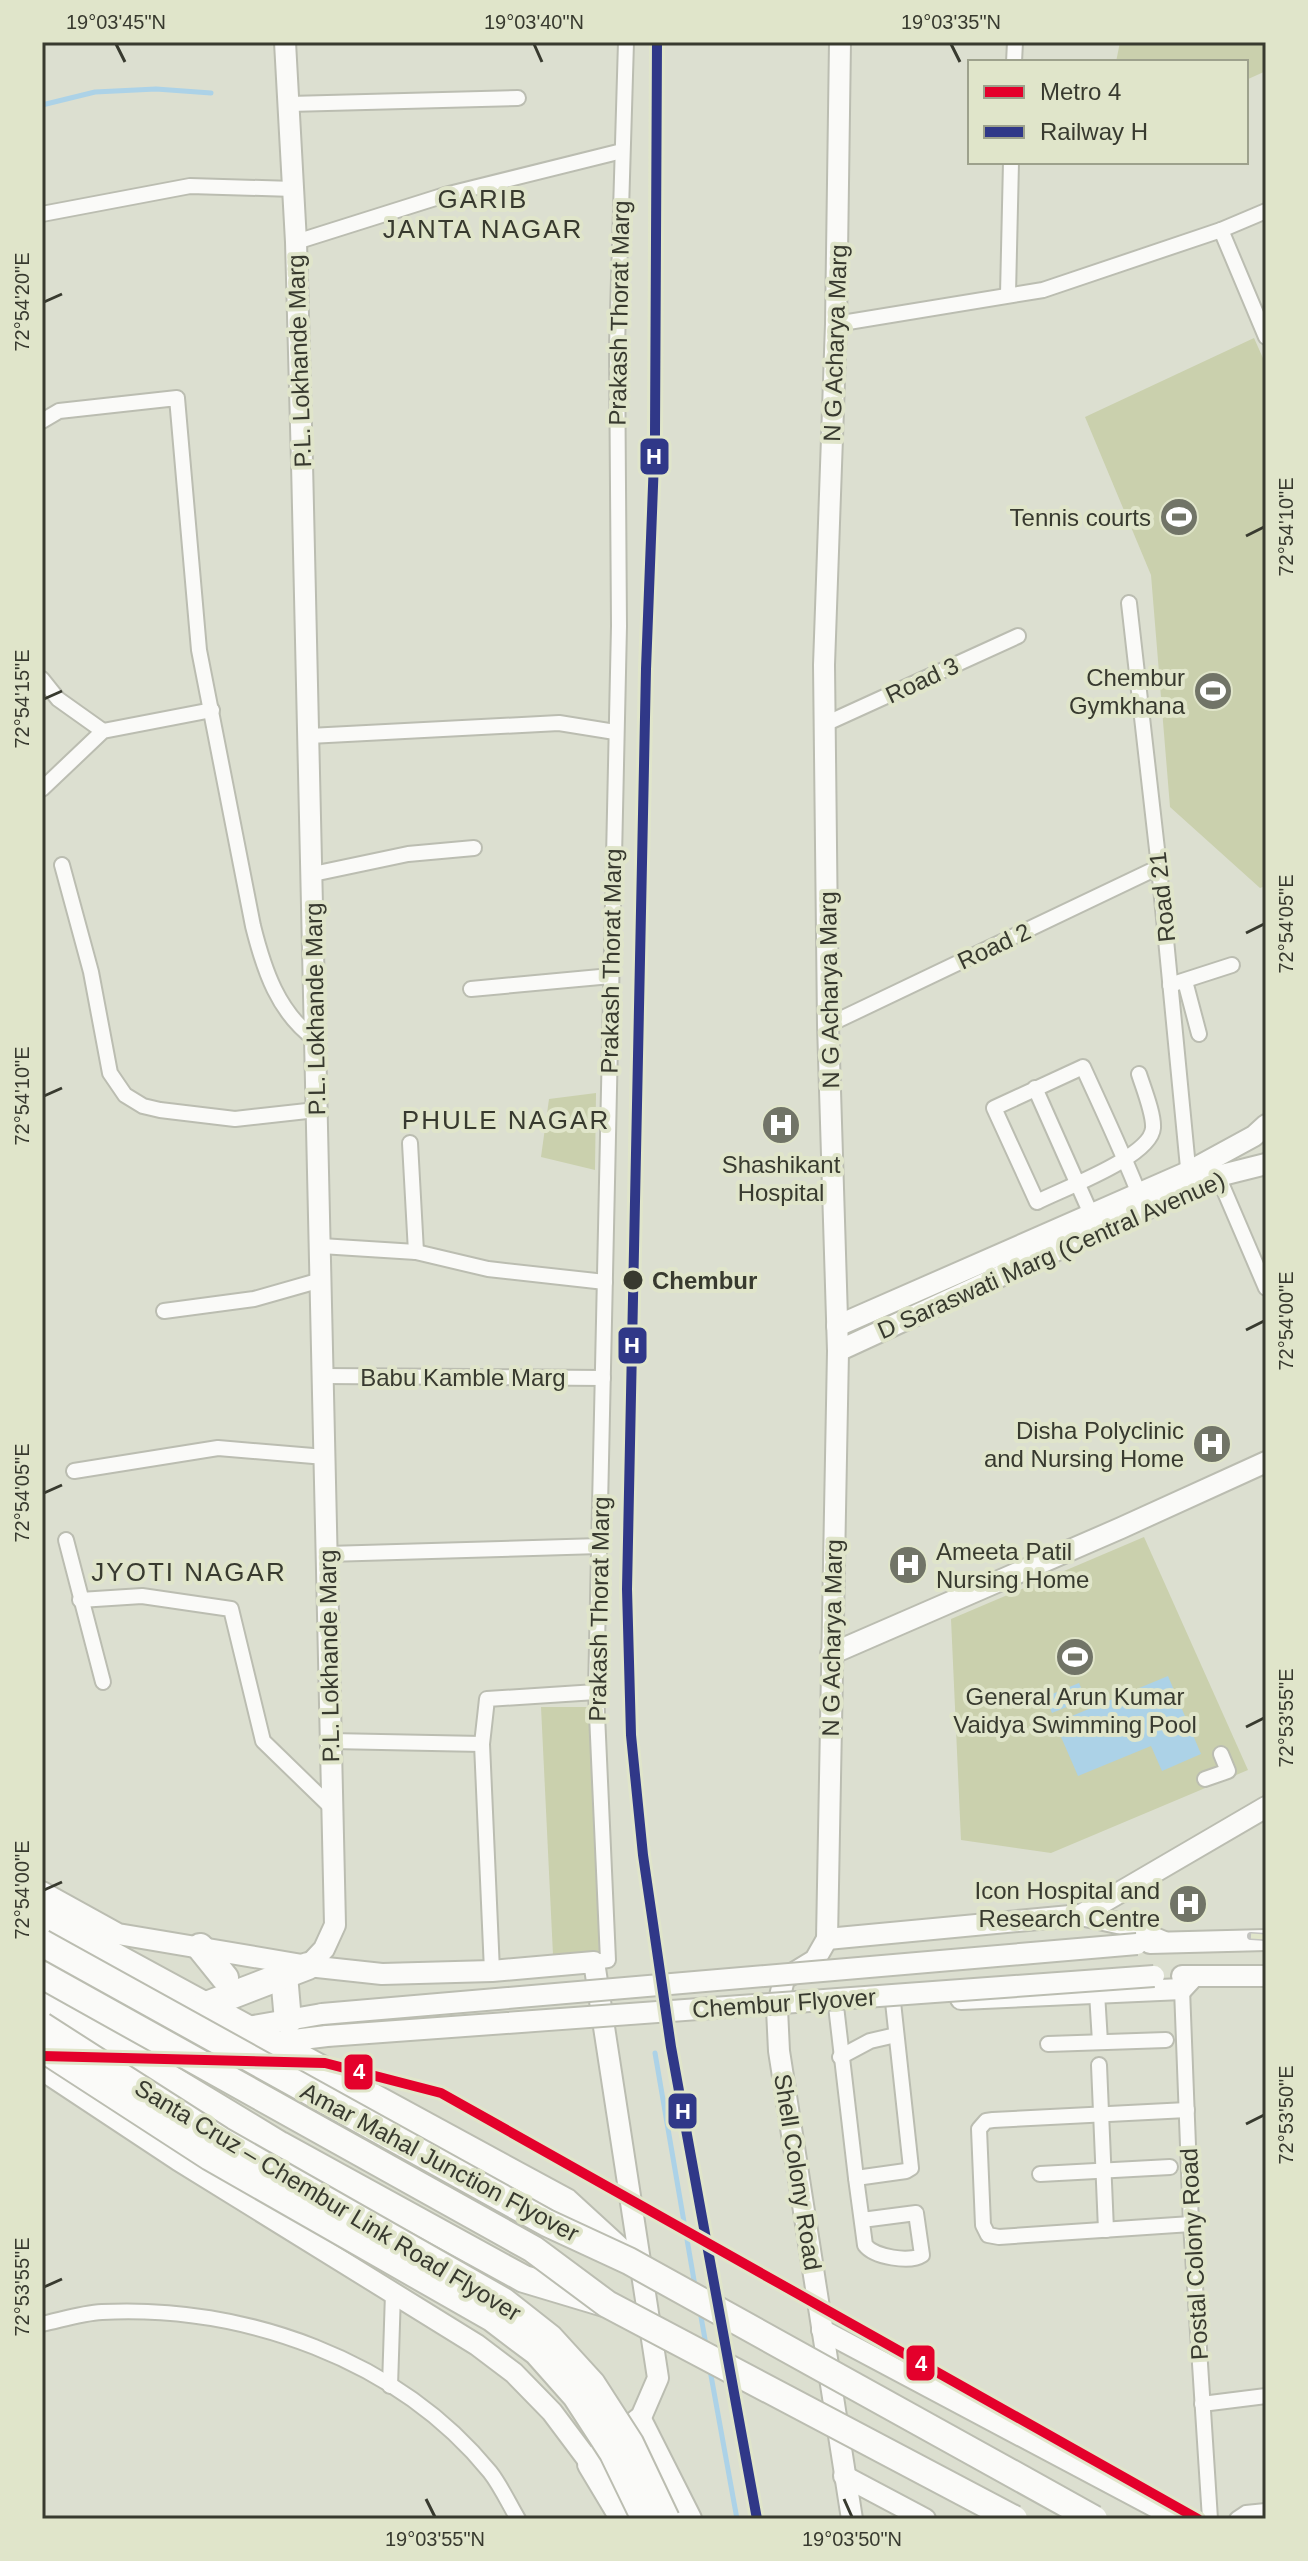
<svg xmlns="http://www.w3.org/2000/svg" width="1308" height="2561" font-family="Arial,sans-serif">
<rect width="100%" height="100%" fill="#dcdfd0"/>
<!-- green -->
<g fill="#cad0ad">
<path d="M1120 42H1266V71L1246 80V62H1116Z"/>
<path d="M1254 338 1266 365V886L1260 888 1170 807 1151 575 1085 417Z"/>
<path d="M596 1093 595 1170 541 1157 549 1099Z"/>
<path d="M1144 1537 1248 1770 1051 1853 961 1840 951 1619Z"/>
<path d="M541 1707H591L599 1951 553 1955Z"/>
</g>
<!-- water -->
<g fill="#acd2e7">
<path d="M1168 1676 1201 1754 1162 1771 1151 1746 1078 1776 1055 1723Z"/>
<path d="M1079 1683 1086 1699 1052 1713 1045 1697Z"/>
</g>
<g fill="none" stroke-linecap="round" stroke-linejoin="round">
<!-- stream -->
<g stroke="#acd2e7" stroke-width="5">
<path d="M42 105 95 92 156 89 211 93"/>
<path d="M655 2053 695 2286"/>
<path d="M700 2311 706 2345"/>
<path d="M710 2370 737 2519"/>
</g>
<defs>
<g id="street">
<path d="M1014 62 1015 42"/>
<path d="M289 104 518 98"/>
<path d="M42 214 190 186 294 189"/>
<path d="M1221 230 1266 337"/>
<path d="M296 242 445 195 622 151"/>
<path d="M1008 294 1011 162"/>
<path d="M836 324 1043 290 1221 230 1266 211"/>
<path d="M42 421 59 411 177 398 199 650 253 926C264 970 278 1013 316 1040"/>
<path d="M1129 603 1159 867 1189 1178"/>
<path d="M42 679 58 699 103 731"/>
<path d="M825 724 1018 636"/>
<path d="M309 736 559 723 615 732"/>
<path d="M42 789 103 731 212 710"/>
<path d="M62 865 91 972 110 1073 125 1095 143 1106 160 1110 235 1119 316 1110"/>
<path d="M313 874 408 854 474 848"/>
<path d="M1185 981 1199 1034"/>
<path d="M1170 985 1232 965"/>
<path d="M471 989 611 976"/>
<path d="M828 1025 1159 867"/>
<path d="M1035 1088 1091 1214"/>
<path d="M410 1143 416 1252"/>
<path d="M1218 1176 1266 1288"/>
<path d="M1139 1194C1122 1151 1102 1109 1083 1067L994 1108 1037 1202C1062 1189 1151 1157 1153 1128 1154 1114 1143 1087 1139 1074"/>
<path d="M321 1246 416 1252 488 1269 605 1282"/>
<path d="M164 1311 254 1299 321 1280"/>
<path d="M323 1376 603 1378"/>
<path d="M74 1471 218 1448 325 1457"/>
<path d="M66 1540 103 1682"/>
<path d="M327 1554 600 1546"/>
<path d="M80 1600 142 1596 231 1609 263 1741 333 1809"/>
<path d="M331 1741 482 1744"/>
<path d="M1205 1779 1228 1771 1221 1754"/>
<path d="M594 1962 608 1960 596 1692 619 626 617 346 626 42"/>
<path d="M492 1971 482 1744 487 1699 596 1692"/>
<path d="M1182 1989 1191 2224 1210 2519"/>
<path d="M1097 1993 1100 2042"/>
<path d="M836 2006 856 2178 906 2171 911 2168 893 2002"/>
<path d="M1048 2044 1166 2040"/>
<path d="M840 2057 870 2041 896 2035"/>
<path d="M1099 2065 1106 2230"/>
<path d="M1187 2110 993 2120 986 2121 979 2129 983 2225 988 2235 999 2237 1191 2224"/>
<path d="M1040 2174 1170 2167"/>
<path d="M856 2178 865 2245C874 2257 910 2263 922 2255L916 2213 862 2220"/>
<path d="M42 2324C61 2320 82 2313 102 2312 244 2305 398 2359 490 2472 501 2486 509 2504 518 2519"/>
<path d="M390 2386 393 2293"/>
<path d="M1202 2404 1266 2396"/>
<path d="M1237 2519 1246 2513 1266 2511"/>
</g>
<g id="secondary">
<path d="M285 42 296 242 302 463 335 1925 324 1949 308 1966"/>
<path d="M840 42 836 324 824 665 828 1025 838 1351 827 1939 815 1960 784 1979 777 2009 779 2051 852 2519"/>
<path d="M837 1326 1188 1172 1254 1136 1266 1125"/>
<path d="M838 1351 1218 1176 1266 1164"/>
<path d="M831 1654 1121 1528 1266 1462"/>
<path d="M42 1892 118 1934 308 1966 382 1974 492 1971 594 1962 658 2378 639 2422"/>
<path d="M1081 1915 1266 1807"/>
<path d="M827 1939 1081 1915 1122 1924 1164 1942"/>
<path d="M1150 1943 1266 1940"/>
<path d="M1182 1976H1266"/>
<path d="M961 1999 1182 1989 1194 1976"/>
<path d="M242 2028 322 2014"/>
<path d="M269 2043 327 2036"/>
<path d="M42 2070 178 2160 477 2345 514 2373 552 2412 591 2464"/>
<path d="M822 2330 1178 2519"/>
<path d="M844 2476 925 2519"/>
</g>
<g id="highway">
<path d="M42 1917 566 2202 625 2256"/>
<path d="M200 1947 225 1978"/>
<path d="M284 1975 288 2021"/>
<path d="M42 2001 280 2145 524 2279 604 2303"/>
<path d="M204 2006 308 1966"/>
<path d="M624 2519 591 2464 639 2422 688 2519"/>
</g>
</defs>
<!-- street casing -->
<use href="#street" stroke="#bbbdb1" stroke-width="18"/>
<!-- secondary casing -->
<use href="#secondary" stroke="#bbbdb1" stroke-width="24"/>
<!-- highway casing -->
<use href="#highway" stroke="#bbbdb1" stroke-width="30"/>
<!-- street -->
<use href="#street" stroke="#fafaf8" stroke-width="14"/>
<!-- secondary -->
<use href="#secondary" stroke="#fafaf8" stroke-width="20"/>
<!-- highway -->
<use href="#highway" stroke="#fafaf8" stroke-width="26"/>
<defs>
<path id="rail" d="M1251 1936 1266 1937"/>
</defs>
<!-- rail casing -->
<use href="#rail" stroke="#c3c4c0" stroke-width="8"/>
<!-- rail -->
<use href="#rail" stroke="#e0e5ca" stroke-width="5" stroke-dasharray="15" stroke-linecap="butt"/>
<defs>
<g id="secondary-bridge">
<path d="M322 2014 1137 1944"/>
<path d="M327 2036 1154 1976"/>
</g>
<g id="highway-bridge">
<path d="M42 1943 547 2223 629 2261 1094 2519"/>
<path d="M42 1975 533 2249 607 2304 1014 2519"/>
<path d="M42 2026 220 2140 503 2301 550 2338 592 2384 630 2443 666 2519"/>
<path d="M42 2048 210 2157 492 2318 537 2352 576 2396 613 2453 645 2519"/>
</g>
</defs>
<!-- secondary-bridge casing -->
<use href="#secondary-bridge" stroke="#bbbdb1" stroke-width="24" stroke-linecap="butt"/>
<!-- highway-bridge casing -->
<use href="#highway-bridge" stroke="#bbbdb1" stroke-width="30" stroke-linecap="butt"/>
<!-- secondary-bridge -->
<use href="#secondary-bridge" stroke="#fafaf8" stroke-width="20"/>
<!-- highway-bridge -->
<use href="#highway-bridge" stroke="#fafaf8" stroke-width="26"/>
<defs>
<path id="rail-1" d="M657 42 655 434 646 669 627 1589 631 1735 643 1855 671 2047 757 2519"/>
</defs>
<!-- rail-1 casing -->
<use href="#rail-1" stroke="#e0e5ca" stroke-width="16"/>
<!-- rail-1 -->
<use href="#rail-1" stroke="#303888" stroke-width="10"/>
<defs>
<path id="metro-1" d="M42 2056 325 2063 441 2093 1198 2519"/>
</defs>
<!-- metro-1 casing -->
<use href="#metro-1" stroke="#e0e5ca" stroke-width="16"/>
<!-- metro-1 -->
<use href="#metro-1" stroke="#e4002b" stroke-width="10"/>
</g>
<!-- ticks -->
<path fill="none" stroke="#383a2f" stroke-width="3" d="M116 44 125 62M534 44 542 62M951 44 960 62M44 302 62 294M1246 536 1264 527M44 699 62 691M1246 933 1264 924M44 1096 62 1088M1246 1330 1264 1321M44 1493 62 1485M1246 1727 1264 1718M44 1890 62 1882M1246 2124 1264 2115M44 2287 62 2279M426 2499 435 2517M844 2499 852 2517"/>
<!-- icons -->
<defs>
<symbol id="stadium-disc" viewBox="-11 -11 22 22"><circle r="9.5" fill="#717467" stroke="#e0e5ca"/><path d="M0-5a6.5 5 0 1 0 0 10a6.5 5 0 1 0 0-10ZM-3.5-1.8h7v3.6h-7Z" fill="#fff"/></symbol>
<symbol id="hospital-disc" viewBox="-11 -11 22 22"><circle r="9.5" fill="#717467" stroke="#e0e5ca"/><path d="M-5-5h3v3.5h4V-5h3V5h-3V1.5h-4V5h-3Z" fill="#fff"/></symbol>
</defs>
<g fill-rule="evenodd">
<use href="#stadium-disc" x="1157" y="495" width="44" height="44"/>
<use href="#stadium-disc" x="1191" y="669" width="44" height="44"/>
<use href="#hospital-disc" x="759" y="1103" width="44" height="44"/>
<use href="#hospital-disc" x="1190" y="1422" width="44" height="44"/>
<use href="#hospital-disc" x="886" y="1543" width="44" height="44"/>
<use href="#stadium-disc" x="1053" y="1635" width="44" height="44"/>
<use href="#hospital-disc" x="1166" y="1882" width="44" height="44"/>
</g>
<!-- markers -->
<circle fill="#383a2f" stroke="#e0e5ca" stroke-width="3" cx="633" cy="1280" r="11"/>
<g text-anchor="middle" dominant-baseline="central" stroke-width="8" stroke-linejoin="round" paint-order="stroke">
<!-- street labels -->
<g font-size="24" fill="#383a2f" stroke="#e0e5ca">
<text transform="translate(619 313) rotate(-89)">Prakash Thorat Marg</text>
<text transform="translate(835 343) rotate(-88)">N G Acharya Marg</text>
<text transform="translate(299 361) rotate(-92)">P.L. Lokhande Marg</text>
<text transform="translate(922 680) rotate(-25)">Road 3</text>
<text transform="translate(1162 897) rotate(-96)">Road 21</text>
<text transform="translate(994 946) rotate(-25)">Road 2</text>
<text transform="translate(611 961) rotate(-89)">Prakash Thorat Marg</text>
<text transform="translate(829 990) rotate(-91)">N G Acharya Marg</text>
<text transform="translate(315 1009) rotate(-91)">P.L. Lokhande Marg</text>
<text transform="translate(1051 1255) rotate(-24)">D Saraswati Marg (Central Avenue)</text>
<text x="463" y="1377">Babu Kamble Marg</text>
<text transform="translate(599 1609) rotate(-89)">Prakash Thorat Marg</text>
<text transform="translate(832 1638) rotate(-89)">N G Acharya Marg</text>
<text transform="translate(329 1656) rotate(-91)">P.L. Lokhande Marg</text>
<text transform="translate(784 2003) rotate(-4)">Chembur Flyover</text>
<text transform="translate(440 2162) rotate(28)">Amar Mahal Junction Flyover</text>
<text transform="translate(798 2172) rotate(81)">Shell Colony Road</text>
<text transform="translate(328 2200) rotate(31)">Santa Cruz – Chembur Link Road Flyover</text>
<text transform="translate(1194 2254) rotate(-93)">Postal Colony Road</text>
</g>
<!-- poi labels -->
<g font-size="24" fill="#383a2f" stroke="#e0e5ca" text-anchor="end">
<text x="1151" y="517">Tennis courts</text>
<text x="1185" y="677">Chembur<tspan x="1185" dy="28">Gymkhana</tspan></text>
<text x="781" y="1164" text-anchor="middle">Shashikant<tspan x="781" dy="28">Hospital</tspan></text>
<text x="1184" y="1430">Disha Polyclinic<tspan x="1184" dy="28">and Nursing Home</tspan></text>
<text x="936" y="1551" text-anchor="start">Ameeta Patil<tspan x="936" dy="28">Nursing Home</tspan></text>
<text x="1075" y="1696" text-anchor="middle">General Arun Kumar<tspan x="1075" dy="28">Vaidya Swimming Pool</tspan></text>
<text x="1160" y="1890">Icon Hospital and<tspan x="1160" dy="28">Research Centre</tspan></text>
</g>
<!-- stop labels -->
<g font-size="24" font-weight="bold" fill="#383a2f" stroke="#e0e5ca" text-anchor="start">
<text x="652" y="1280">Chembur</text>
</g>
<!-- neighbourhood labels -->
<g font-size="26" letter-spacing="2" fill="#383a2f" stroke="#e0e5ca">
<text x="483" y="199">GARIB<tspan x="483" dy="30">JANTA NAGAR</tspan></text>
<text x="506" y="1120">PHULE NAGAR</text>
<text x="189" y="1572">JYOTI NAGAR</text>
</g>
</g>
<g stroke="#e0e5ca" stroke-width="3">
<rect x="639" y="437" width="31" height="39" rx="8" fill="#303888"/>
<rect x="617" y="1326" width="31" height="39" rx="8" fill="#303888"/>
<rect x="343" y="2053" width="31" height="38" rx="8" fill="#e4002b"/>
<rect x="667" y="2092" width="31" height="38" rx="8" fill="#303888"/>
<rect x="905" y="2344" width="31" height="38" rx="8" fill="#e4002b"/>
</g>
<g font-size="22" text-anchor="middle" font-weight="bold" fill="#fff">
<text x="654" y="464">H</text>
<text x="632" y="1353">H</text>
<text x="359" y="2079">4</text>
<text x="683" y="2119">H</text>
<text x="921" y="2371">4</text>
</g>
<!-- border -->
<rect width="1308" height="2561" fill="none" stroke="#e0e5ca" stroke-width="88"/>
<!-- legend -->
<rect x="968" y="60" width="280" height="104" fill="#e0e5ca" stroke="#9da18c" stroke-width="2"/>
<rect x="984" y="86" width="40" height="12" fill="#e4002b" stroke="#9da18c" stroke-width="2"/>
<text x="1040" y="100" font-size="24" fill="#383a2f">Metro 4</text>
<rect x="984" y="126" width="40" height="12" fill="#303888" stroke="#9da18c" stroke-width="2"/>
<text x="1040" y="140" font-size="24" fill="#383a2f">Railway H</text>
<rect x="44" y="44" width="1220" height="2473" fill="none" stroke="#383a2f" stroke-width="3"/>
<g font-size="20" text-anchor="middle" fill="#383a2f">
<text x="116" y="29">19°03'45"N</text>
<text x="534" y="29">19°03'40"N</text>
<text x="951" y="29">19°03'35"N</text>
<text transform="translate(22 302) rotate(-90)" y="7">72°54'20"E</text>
<text transform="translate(1286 527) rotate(-90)" y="7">72°54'10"E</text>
<text transform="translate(22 699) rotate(-90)" y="7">72°54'15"E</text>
<text transform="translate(1286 924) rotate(-90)" y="7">72°54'05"E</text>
<text transform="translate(22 1096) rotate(-90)" y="7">72°54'10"E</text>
<text transform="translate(1286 1321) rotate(-90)" y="7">72°54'00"E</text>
<text transform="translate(22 1493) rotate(-90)" y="7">72°54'05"E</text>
<text transform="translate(1286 1718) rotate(-90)" y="7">72°53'55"E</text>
<text transform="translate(22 1890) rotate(-90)" y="7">72°54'00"E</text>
<text transform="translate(1286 2115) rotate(-90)" y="7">72°53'50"E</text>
<text transform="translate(22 2287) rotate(-90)" y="7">72°53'55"E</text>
<text x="435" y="2546">19°03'55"N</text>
<text x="852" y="2546">19°03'50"N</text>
</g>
</svg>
